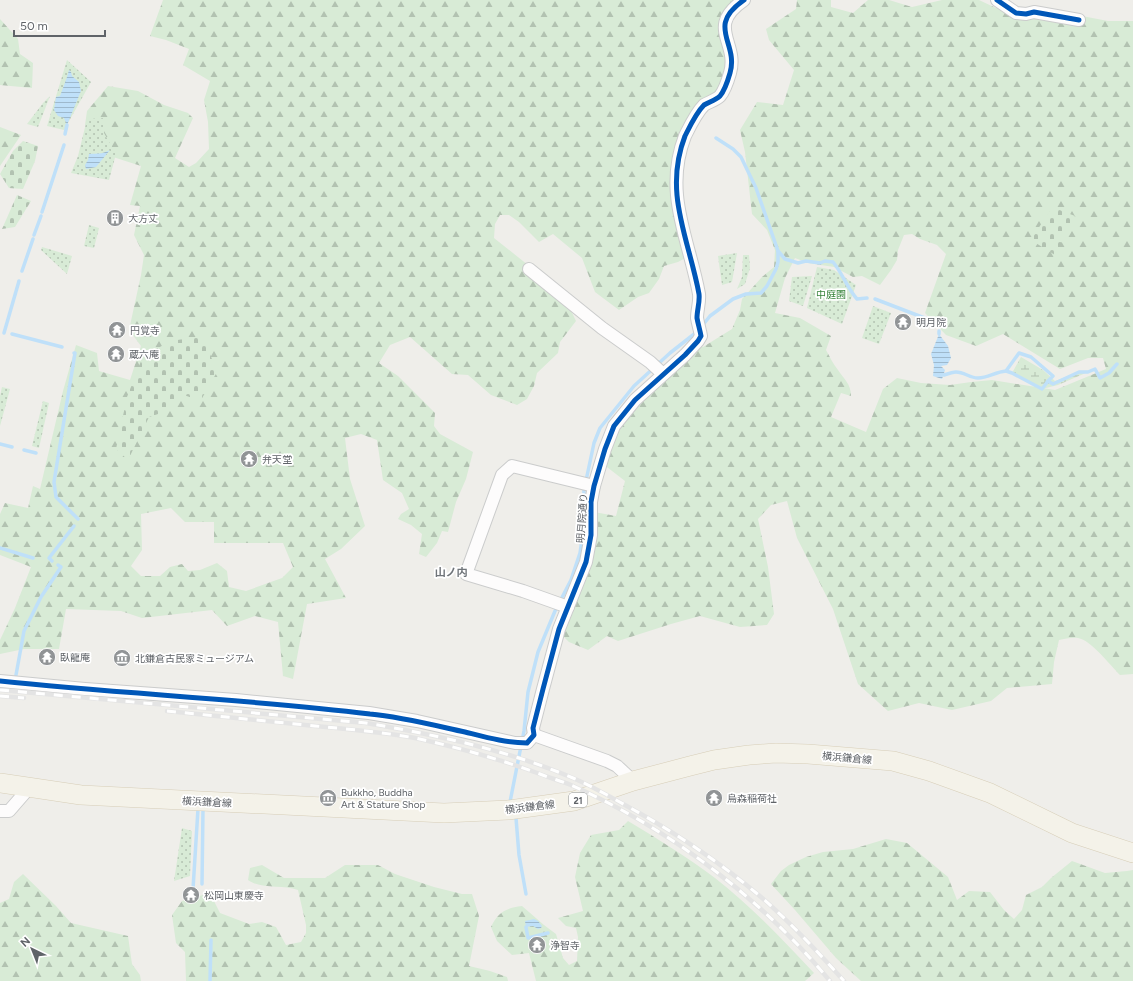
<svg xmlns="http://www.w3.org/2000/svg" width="1133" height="981" font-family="Figtree,'Noto Sans JP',sans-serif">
<defs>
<pattern id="forest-firs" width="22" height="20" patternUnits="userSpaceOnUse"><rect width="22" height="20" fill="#d8ebd6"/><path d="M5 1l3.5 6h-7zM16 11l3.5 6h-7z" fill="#b2c2b1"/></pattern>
<pattern id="wetland-marsh" width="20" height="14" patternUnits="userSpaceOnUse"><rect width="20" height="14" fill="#d8ebd6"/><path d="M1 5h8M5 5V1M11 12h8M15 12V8" fill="none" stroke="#b2c2b1"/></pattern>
<pattern id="cemetery-stones" width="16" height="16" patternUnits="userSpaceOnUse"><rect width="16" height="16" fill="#d8ebd6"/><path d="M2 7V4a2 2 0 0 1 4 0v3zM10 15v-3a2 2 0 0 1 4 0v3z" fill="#b2c2b1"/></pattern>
<pattern id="garden-dots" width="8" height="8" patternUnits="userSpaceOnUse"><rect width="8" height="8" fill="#d8ebd6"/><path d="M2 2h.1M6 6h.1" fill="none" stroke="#b2c2b1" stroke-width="1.8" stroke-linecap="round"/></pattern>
<pattern id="water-rules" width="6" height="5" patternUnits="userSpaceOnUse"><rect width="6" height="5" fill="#bfe0f9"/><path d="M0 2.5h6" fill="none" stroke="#9eb9cd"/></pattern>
</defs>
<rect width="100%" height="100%" fill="#efeeea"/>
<!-- forest -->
<g fill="url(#forest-firs)" fill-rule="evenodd">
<path d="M163 0H735L723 13 720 31 726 57V73L721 85 714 94 677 153 689 256 678 262 664 266 659 279 649 293 638 297 619 310 595 292 582 258 553 234 539 242 519 222 509 215H500L495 224 494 238 562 292 576 321 560 342 558 353 537 373 534 386 527 399 517 405 491 395 468 375 452 374 410 337 390 345 379 363 398 376 435 413 434 426 440 434 473 452 466 479 456 502 448 532 442 531 437 543 426 557 419 554 422 534 411 525 398 519 401 514 409 509 402 493 383 480 377 440 361 434 345 438 350 479 365 526 341 549 325 559 346 598 307 604 293 679 283 676 278 622 255 616 227 626 212 610 142 618 121 611 66 609 59 649H24L0 654V640L15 608 31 567 0 555V514L5 503 28 508 33 486 40 489 63 391 76 345 97 353 99 371 130 380 141 346 129 330 141 275 144 255 134 235 140 206 130 205 141 166 113 157 98 126 85 125 87 111 108 86 138 91 164 105 188 113 193 118 175 158 189 167 196 163 209 149 208 122 204 100 210 81 183 65 189 49 166 40 150 36ZM171 508 185 522H214V543H283L293 567 282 578 246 591 229 587 227 571 217 563 200 570 188 571 182 564 170 567 160 576H141L131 566 142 550 141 514Z"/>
<path d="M797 0H831V7L853 13 868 0H889L912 7 942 0H979L996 8 1034 12 1056 11 1108 21H1133V674L1120 675C1110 665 1091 640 1078 638 1072 637 1065 639 1059 640L1054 662 1052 684 1007 688 991 701 952 710 919 703 888 711 858 684 833 609 797 538 787 501 771 505 758 519 768 567 774 614 767 625 740 627 700 616 671 624 618 641 607 636 588 650 569 642 564 637V631L594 512 616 516 625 481 603 464 621 426 638 405 693 344 703 347 732 329 740 310 742 299 762 277 774 267 775 250 767 230 752 214 745 152 740 130 757 102 783 105 794 70 769 40 766 29 796 9ZM912 234 920 239 937 245 946 254 925 313 946 335 976 346 1003 334 1060 369 1088 358H1103L1106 369 1055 390 992 380 971 382 950 385 921 383 897 378 883 389 866 432 831 417 841 393 851 396C851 384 844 379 838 370 833 364 830 357 826 350L831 336 800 318 775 313 785 278 795 258 808 263 834 267 853 277 862 276 880 285 891 270 897 260 898 250 904 235Z"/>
<path d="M0 19 18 39 20 54 33 63 32 88 0 85Z"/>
<path d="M0 127 21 135 0 166Z"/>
<path d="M628 821C658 839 687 857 715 878 751 906 783 940 814 973L805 981H536L529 953 512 955 497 941 491 927C498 912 506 908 522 906L544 925 556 934 563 958 569 965 577 961 578 937 576 928 566 926 558 918 583 911 575 877 580 853 591 835 619 830Z"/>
<path d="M886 839 907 843 948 877 957 900 969 891 990 892 1004 910 1014 919 1022 910 1026 895 1042 887 1051 878 1072 861 1105 873 1127 871 1133 870V981H861L836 958 795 910 771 884 781 871 789 865 806 857 823 852 853 849Z"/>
<path d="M262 865 284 878H325L345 865H378L395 874 434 887 462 894H472L479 916 469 966 490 971 507 977 508 981H186L185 952 176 943 172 915 182 901 210 893 220 913 249 924 262 922 276 927 286 945 301 942 306 933V925L298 890C282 884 262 890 248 880L250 868Z"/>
<path d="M23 874 56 906 71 923 128 936 132 964 140 975 141 981H0V903L9 899 14 882Z"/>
</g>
<!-- wetland -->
<path fill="url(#wetland-marsh)" d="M1021 357 1043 370 1055 381 1079 372H1088L1058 385 1042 389 1012 373Z"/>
<!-- cemetery -->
<g fill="url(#cemetery-stones)">
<path d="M23 141 38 146 35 161 23 189 9 188 0 174 13 151Z"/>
<path d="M17 195 31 201 15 227 2 229Z"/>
<path d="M1052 207 1075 216 1055 255 1031 240Z"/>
<path d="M203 336 217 372 201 400 183 395 167 411 149 417 128 460 116 449 127 397 143 356 171 341Z"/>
</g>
<!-- garden -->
<g fill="url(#garden-dots)">
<path d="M67 60 91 82 64 130 47 126Z"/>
<path d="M50 96 38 127 27 124 43 103Z"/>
<path d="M105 118 104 133 116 154 109 180 71 173 78 156 87 119Z"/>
<path d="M89 225 99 228 94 248 84 246Z"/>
<path d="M42 247 72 256 67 274 41 250Z"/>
<path d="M737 253 732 282 722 285 718 256Z"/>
<path d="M743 255H749L750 268 745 284 737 289 742 277Z"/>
<path d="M817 267 834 270 856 285 842 324 807 308Z"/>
<path d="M812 276 803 306 789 301 792 277Z"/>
<path d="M873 306 891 313 879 344 862 338Z"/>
<path d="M2 387 10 389 0 426V396Z"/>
<path d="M43 401 49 403 39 448 32 446Z"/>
<path d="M182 828 192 831 190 876 174 881Z"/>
</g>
<!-- water -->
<g fill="url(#water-rules)">
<path d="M69 70 71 72 72 76 79 82 81 91 67 125 64 118 58 116 54 110 56 97 60 96C63 87 67 79 69 70Z"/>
<path d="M110 150 96 167 86 169 85 165 88 160 89 154C99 153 100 155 110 150Z"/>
<path d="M939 334 948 346 951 358 947 365 941 366 945 370 942 379 933 376 934 365 931 354Z"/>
<path d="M534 919 538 921 542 926 541 928 538 929 533 926 526 927 525 921Z"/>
</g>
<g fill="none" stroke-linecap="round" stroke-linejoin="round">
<!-- stream -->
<g stroke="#bfe0f9" stroke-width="3.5">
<path d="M65 134 67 125"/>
<path d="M42 212 64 145"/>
<path d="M34 235 41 216"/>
<path d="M778 251 785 259 798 263 806 261 820 263 825 261 833 262C843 274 847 288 857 299L867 298"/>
<path d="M22 271 33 239"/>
<path d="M875 299 935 322"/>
<path d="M702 326 710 316 733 299 746 294 761 293 767 286 776 269 778 262V251L756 188 741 157 733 149 716 138"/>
<path d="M4 333 19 281"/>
<path d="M12 334 62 347"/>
<path d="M939 334V331"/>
<path d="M74 353H75L54 482 56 497 78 519"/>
<path d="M1006 371 1012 373 1042 389 1048 381"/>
<path d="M944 375C947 374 953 372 956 372 964 372 970 378 978 378 988 378 995 372 1006 371L1019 353 1031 357 1053 376 1048 381 1053 384 1079 372H1088L1095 369 1100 378 1109 373 1117 364"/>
<path d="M0 444 12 447"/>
<path d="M24 450 36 453"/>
<path d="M0 548 33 558"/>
<path d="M52 561 49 558 74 526"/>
<path d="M16 675 24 631 41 597 61 567 58 565"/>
<path d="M510 802 524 731 528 692 538 652 555 611 571 580 580 553 583 533 584 490 594 443 600 428 634 386 670 353 698 331"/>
<path d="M516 818 519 855 526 894"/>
<path d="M202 884 203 809"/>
<path d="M193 889 198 809"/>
<path d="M526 927 528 938 548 933"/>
<path d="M210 981 211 940"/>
</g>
<defs>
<g id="minor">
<path d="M997 0 1016 13 1026 14 1034 12 1079 20"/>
<path d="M529 269 602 328 650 362 663 374"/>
<path d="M568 607 523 591 466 574 502 475 512 466 594 486"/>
<path d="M0 681 85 689 236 700 369 713 417 721 515 743H527L534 735"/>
<path d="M534 735 533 728 543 689 559 629 586 562 591 535V502L594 486 605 449 614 426 635 400 685 355 698 341 701 336C700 330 698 324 697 318 697 310 700 302 699 294 689 239 663 193 685 136 690 126 696 113 704 105 709 102 716 100 720 96 725 90 728 80 730 73 739 42 705 27 744 0"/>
<path d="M534 735 607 761 617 766 633 781"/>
<path d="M0 811H9L29 788"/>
</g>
<path id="primary" d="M0 783 81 795 444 813 508 810 574 801 633 781 690 766 714 760 749 755 776 753 808 754 893 761 929 771 990 793 1072 833 1133 853"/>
</defs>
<!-- minor casing -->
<use href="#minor" stroke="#cbcccc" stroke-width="14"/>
<!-- primary casing -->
<use href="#primary" stroke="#d7ceb8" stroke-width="20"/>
<!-- minor -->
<use href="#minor" stroke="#fdfcfc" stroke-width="12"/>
<!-- primary -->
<use href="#primary" stroke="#f4f2e9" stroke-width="19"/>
<defs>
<g id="rail">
<path d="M0 690 366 723C437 735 507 750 573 778 594 787 614 799 634 810 679 835 722 864 761 897 791 923 818 952 844 981"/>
<path d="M0 696 24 698"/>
<path d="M167 711C216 716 266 721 315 726 348 729 382 732 415 738 457 747 499 759 540 774 550 778 561 781 571 785 670 829 761 898 830 981"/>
</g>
</defs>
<!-- rail casing -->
<use href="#rail" stroke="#e4e4e4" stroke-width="4.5"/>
<!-- rail -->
<use href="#rail" stroke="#fff" stroke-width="3" stroke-dasharray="9" stroke-linecap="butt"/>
<defs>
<g id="cycleway">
<path d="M997 0 1016 13 1026 14 1034 12 1079 20"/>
<path d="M0 681C123 694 247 699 370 714 402 717 433 725 465 732 485 737 506 743 527 743L534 735 533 728 543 689 559 629 586 562 591 535V502L594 486 605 449 614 426 635 400 685 355 698 341 701 336C700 330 698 324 697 318 697 310 700 302 699 294 689 239 663 193 685 136 690 126 696 113 704 105 709 102 716 100 720 96 725 90 728 80 730 73 739 42 705 27 744 0"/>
</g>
</defs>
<!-- cycleway casing -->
<use href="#cycleway" stroke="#fff" stroke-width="8"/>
<!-- cycleway -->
<use href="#cycleway" stroke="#0057b8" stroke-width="5"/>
</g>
<!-- icons -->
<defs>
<symbol id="building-disc" viewBox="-11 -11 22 22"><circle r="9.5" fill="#919496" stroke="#fff"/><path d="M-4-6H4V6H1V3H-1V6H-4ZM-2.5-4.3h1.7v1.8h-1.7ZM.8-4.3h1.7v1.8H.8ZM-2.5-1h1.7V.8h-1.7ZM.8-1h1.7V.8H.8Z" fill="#fff"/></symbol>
<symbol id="temple-disc" viewBox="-11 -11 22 22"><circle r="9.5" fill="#919496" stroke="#fff"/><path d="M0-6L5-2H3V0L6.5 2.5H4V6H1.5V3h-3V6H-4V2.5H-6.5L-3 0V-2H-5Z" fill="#fff"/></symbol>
<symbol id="museum-disc" viewBox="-11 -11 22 22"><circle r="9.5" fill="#919496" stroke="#fff"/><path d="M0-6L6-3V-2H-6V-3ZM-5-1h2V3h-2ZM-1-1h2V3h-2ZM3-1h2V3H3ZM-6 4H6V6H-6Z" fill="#fff"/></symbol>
</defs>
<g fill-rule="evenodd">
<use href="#building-disc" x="105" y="208" width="20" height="20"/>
<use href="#temple-disc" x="893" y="312" width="20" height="20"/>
<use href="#temple-disc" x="107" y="320" width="20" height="20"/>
<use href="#temple-disc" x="106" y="344" width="20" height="20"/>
<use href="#temple-disc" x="239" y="449" width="20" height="20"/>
<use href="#temple-disc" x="37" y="647" width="20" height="20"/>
<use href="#museum-disc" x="112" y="648" width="20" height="20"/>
<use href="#museum-disc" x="318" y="788" width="20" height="20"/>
<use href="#temple-disc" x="704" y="788" width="20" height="20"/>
<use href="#temple-disc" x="181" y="885" width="20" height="20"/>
<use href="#temple-disc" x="527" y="935" width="20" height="20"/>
</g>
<g text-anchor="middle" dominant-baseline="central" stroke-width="3.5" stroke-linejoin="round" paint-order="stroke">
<!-- shield labels -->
<rect fill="#fff" stroke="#8f9295" stroke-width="1" x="569" y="793" width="18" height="14" rx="3"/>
<g font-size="9" font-weight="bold" fill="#5f6368">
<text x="578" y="800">21</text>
</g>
<!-- poi labels -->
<g font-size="10" fill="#5f6368" stroke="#fff" text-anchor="start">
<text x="128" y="218">大方丈</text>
<text x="916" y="322">明月院</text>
<text x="130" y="330">円覚寺</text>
<text x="129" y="354">蔵六庵</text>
<text x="262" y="459">弁天堂</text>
<text x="60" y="657">臥龍庵</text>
<text x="135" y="658">北鎌倉古民家ミュージアム</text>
<text x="341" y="792">Bukkho, Buddha<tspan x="341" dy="12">Art &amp; Stature Shop</tspan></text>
<text x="727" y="798">烏森稲荷社</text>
<text x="204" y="895">松岡山東慶寺</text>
<text x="550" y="945">浄智寺</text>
</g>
<!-- park labels -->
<g font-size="10" fill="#348238" stroke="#fff">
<text x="831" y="294">中庭園</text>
</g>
<!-- street labels -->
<g font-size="10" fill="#5f6368" stroke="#fff">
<text transform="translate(582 518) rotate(-86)">明月院通り</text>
<text transform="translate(847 758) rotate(5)">横浜鎌倉線</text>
<text transform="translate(207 802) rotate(3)">横浜鎌倉線</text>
<text transform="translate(530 807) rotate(-7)">横浜鎌倉線</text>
</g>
<!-- neighbourhood labels -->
<g font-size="11" font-weight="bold" fill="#70757a" stroke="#fff">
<text x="451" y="572">山ノ内</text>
</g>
</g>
<!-- north arrow -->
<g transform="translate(32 949) rotate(317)" stroke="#ffffff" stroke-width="3" paint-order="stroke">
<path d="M0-3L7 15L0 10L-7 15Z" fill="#5f6368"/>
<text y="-6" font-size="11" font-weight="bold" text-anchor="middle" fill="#5f6368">N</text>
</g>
<!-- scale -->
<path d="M14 30v6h91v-6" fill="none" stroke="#5f6368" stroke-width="2"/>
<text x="20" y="30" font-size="12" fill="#5f6368" stroke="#ffffff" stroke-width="3" paint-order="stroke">50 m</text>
</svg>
